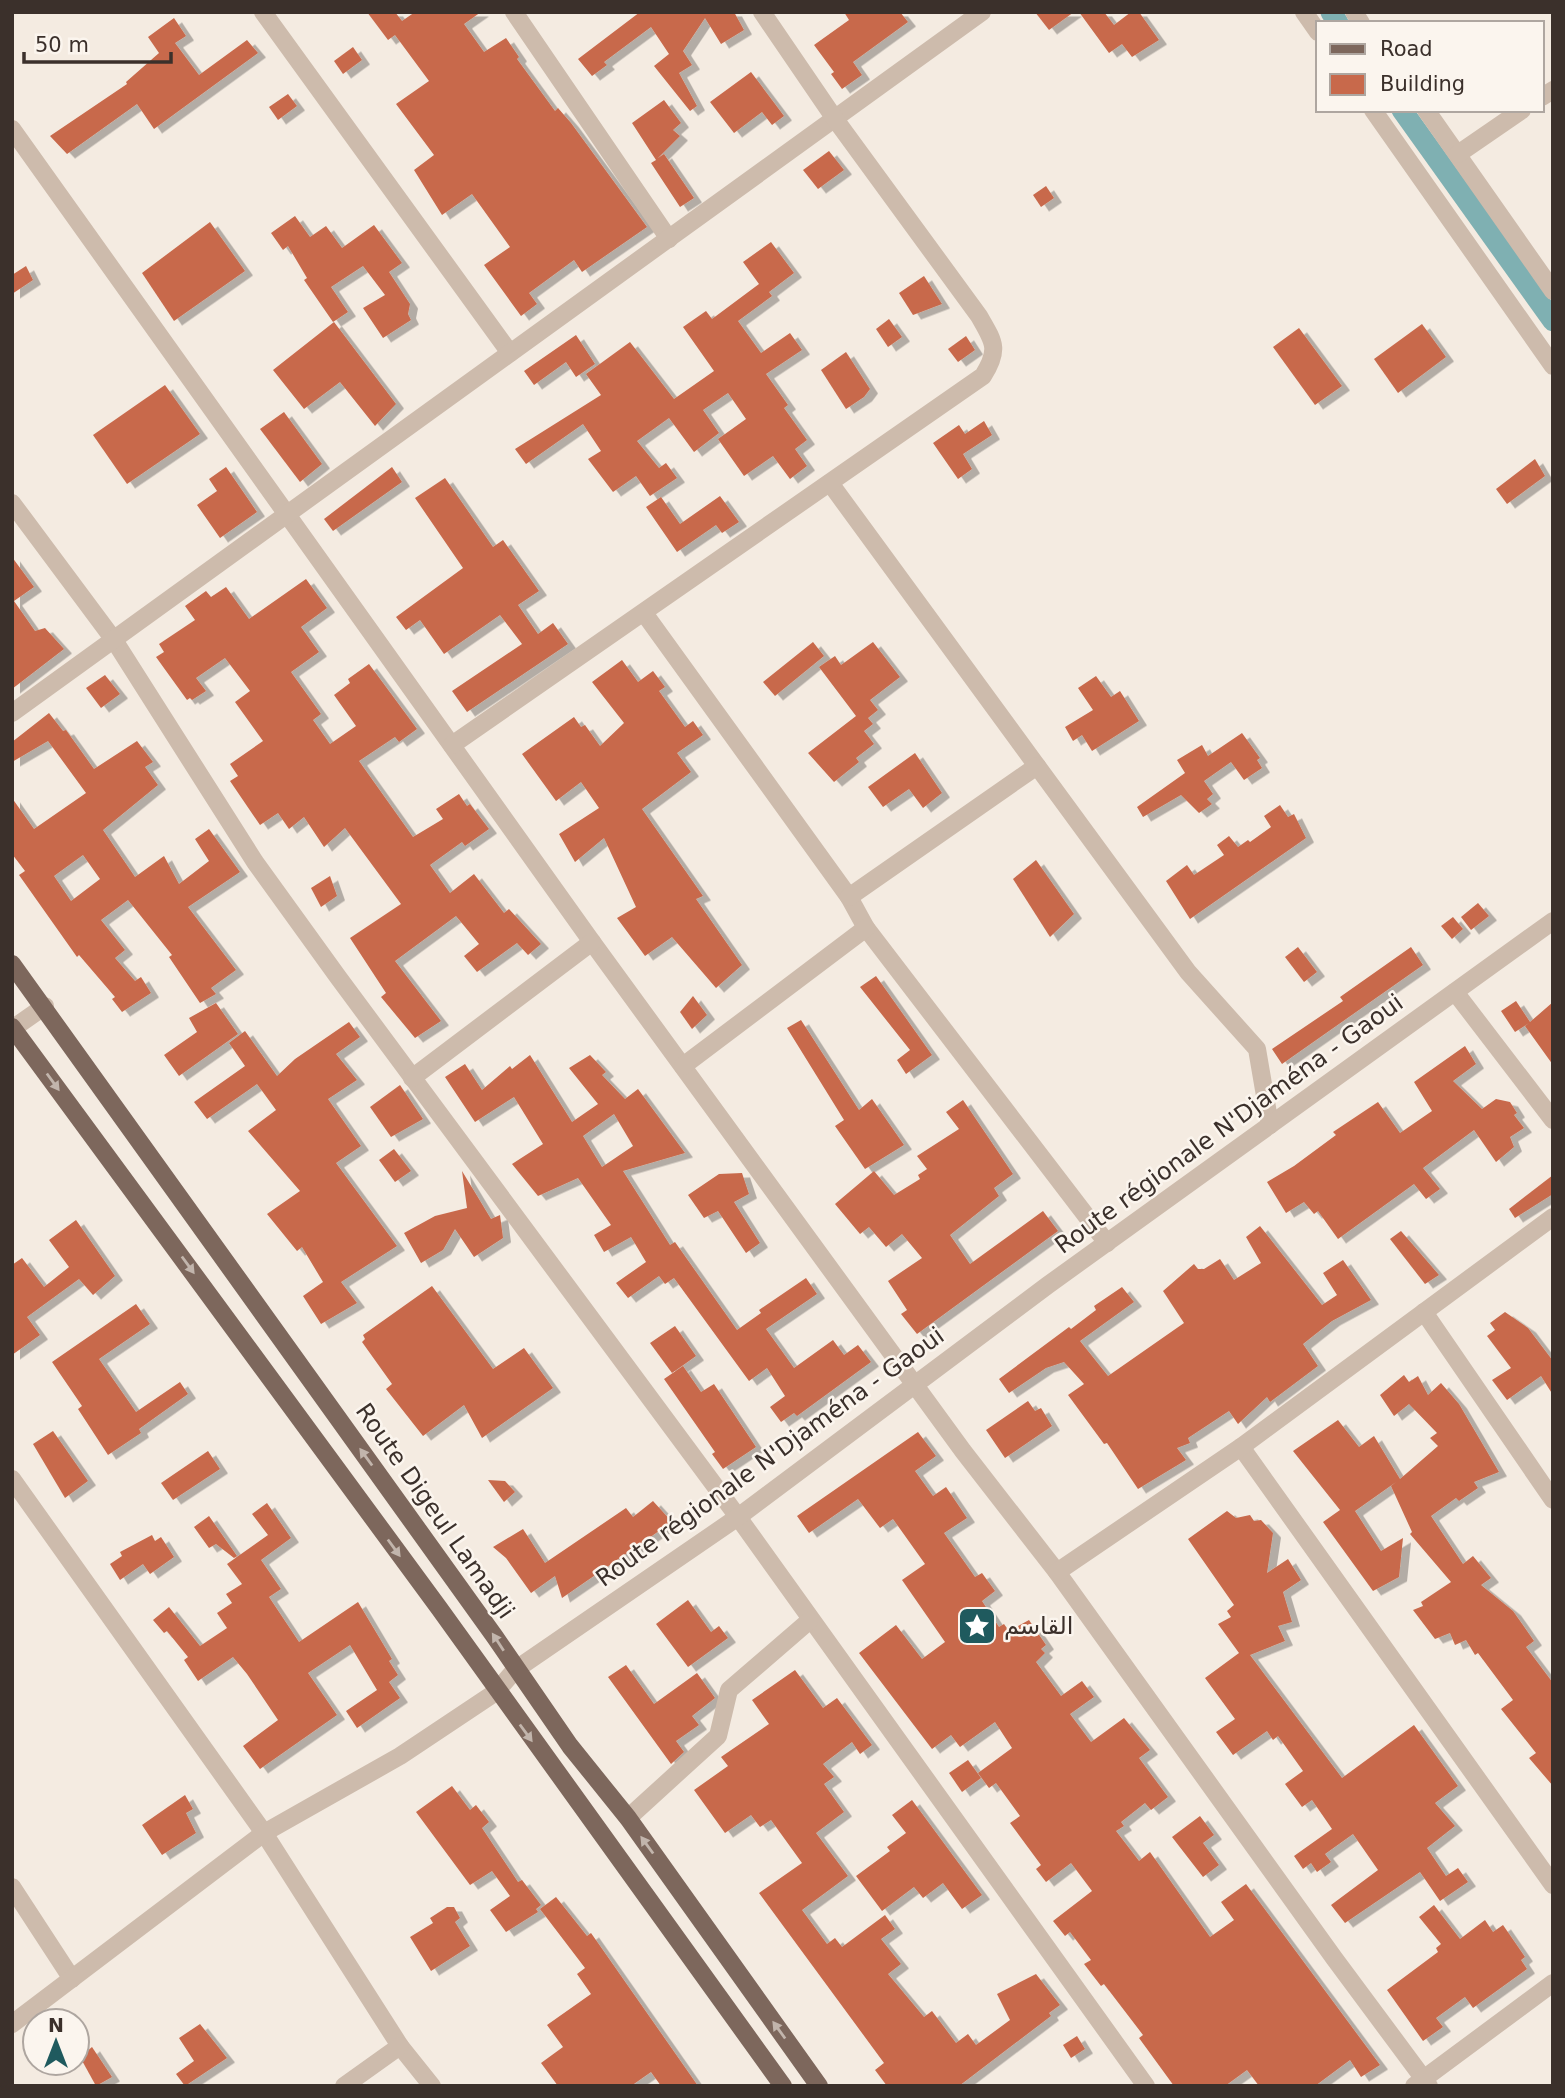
<svg xmlns="http://www.w3.org/2000/svg" width="1565" height="2098" font-family="'DejaVu Sans',Vazirmatn,sans-serif">
<defs>
<filter id="shadow"><feDropShadow dx="8" dy="4.5" stdDeviation="0" flood-color="#0004"/></filter>
</defs>
<rect width="100%" height="100%" fill="#f4ebe1"/>
<g fill="none" stroke-linecap="round" stroke-linejoin="round">
<!-- canal -->
<g stroke="#7fb0b2" stroke-width="21">
<path d="M1331 12 1338 23"/>
<path d="M1402 110 1553 321"/>
</g>
</g>
<!-- building -->
<g fill="#c8694b" fill-rule="evenodd" filter="url(#shadow)">
<path d="M367 12H395L402 21 415 12H481L464 24 484 52 506 38 519 57 517 59 555 111 558 108 571 123 647 227 582 272 574 260 529 293 537 304 521 316 484 265 510 247 472 194 442 215 414 170 434 155 396 104 429 81 395 35 388 40Z"/>
<path d="M640 12H734L744 30 721 44 705 18 683 51 692 65 679 73 697 106 690 111 654 66 669 54 651 27 604 62 607 65 592 76 578 59Z"/>
<path d="M844 12H900L908 22 853 62 862 75 842 89 831 74 834 72 814 45 849 20Z"/>
<path d="M1035 12H1074L1049 30Z"/>
<path d="M1079 12H1104L1114 25 1131 12H1139L1159 40 1132 57 1122 44 1109 53Z"/>
<path d="M174 18 186 36 175 43 199 75 247 40 258 53 154 129 137 104 67 154 50 136 127 84 126 82 159 53 148 37Z"/>
<path d="M353 47 362 60 343 74 334 61Z"/>
<path d="M751 72 784 116 772 125 762 112 734 133 710 102Z"/>
<path d="M288 94 297 106 278 120 269 107Z"/>
<path d="M664 100 681 123 673 130 680 136 658 158 664 154 694 198 680 207 651 163 656 160 632 123Z"/>
<path d="M829 151 844 170 818 189 803 170Z"/>
<path d="M1046 186 1054 198 1041 207 1033 195Z"/>
<path d="M295 216 310 237 326 226 342 248 374 225 402 263 389 272 410 304 408 314 411 320 383 338 363 308 385 295 363 266 331 287 348 312 333 322 304 280 307 278 288 246 283 250 271 233Z"/>
<path d="M210 222 245 271 174 321 142 273Z"/>
<path d="M771 242 794 273 769 292 772 296 738 321 761 353 790 333 802 350 766 374 788 405 784 408 807 440 795 449 807 466 790 479 773 456 744 476 718 439 746 419 728 393 703 410 719 433 694 452 669 418 637 441 659 468 666 463 677 478 650 496 636 476 613 492 588 459 601 451 583 424 526 464 515 449 601 395 586 374 630 342 674 399 714 371 683 327 706 311 712 319 759 284 743 262Z"/>
<path d="M26 266 33 280 12 294V275Z"/>
<path d="M924 276 942 304 913 315 899 293Z"/>
<path d="M889 319 902 337 888 347 876 329Z"/>
<path d="M334 322 396 404 375 426 340 382 304 409 273 370Z"/>
<path d="M1422 324 1446 357 1398 393 1374 359Z"/>
<path d="M1299 328 1342 386 1315 405 1273 347Z"/>
<path d="M576 335 595 364 576 377 566 362 534 385 524 371Z"/>
<path d="M966 336 975 350 958 362 948 349Z"/>
<path d="M846 352 870 389 864 397 846 409 821 370Z"/>
<path d="M165 385 200 434 127 484 93 435Z"/>
<path d="M284 412 322 464 300 482 260 429Z"/>
<path d="M984 421 992 435 963 454 972 469 958 479 933 443 959 425 965 434Z"/>
<path d="M1535 459 1545 476 1507 504 1496 489Z"/>
<path d="M226 467 257 512 220 538 197 505 217 491 209 479Z"/>
<path d="M392 467 402 482 333 531 324 519Z"/>
<path d="M445 478 493 547 503 540 539 591 518 605 538 634 553 623 568 644 467 712 452 691 522 644 500 615 444 654 420 620 406 630 396 617 463 568 415 498Z"/>
<path d="M720 496 739 522 722 533 716 525 677 552 646 507 661 497 680 524Z"/>
<path d="M12 557 34 587 14 601 35 631 45 628 64 649 12 689Z"/>
<path d="M306 579 327 608 301 627 319 652 291 672 321 714 313 720 330 744 356 726 334 695 350 683 348 679 369 664 417 729 399 742 395 737 359 761 413 837 443 819 436 809 459 794 467 806 470 804 489 829 465 846 462 842 430 865 450 893 474 874 504 913 509 909 541 944 528 955 517 943 477 972 464 956 479 944 456 916 395 961 441 1021 415 1038 381 997 386 993 350 938 401 904 345 828 324 847 304 817 289 829 278 813 260 825 230 781 238 776 230 764 263 741 235 702 250 691 225 658 196 678 206 691 192 700 190 698 187 700 156 657 164 652 159 644 195 620 185 606 206 591 211 597 226 587 249 619Z"/>
<path d="M813 642 824 656 775 696 763 682Z"/>
<path d="M873 642 900 677 870 700 878 710 868 718 873 724 864 731 874 744 856 758 859 762 834 782 808 753 856 716 819 667 835 656 841 665Z"/>
<path d="M622 660 638 682 653 671 665 687 659 691 685 727 693 721 703 735 677 753 691 772 642 809 703 896 696 899 742 965 716 988 672 937 645 956 617 918 636 907 604 838 575 862 559 834 599 808 581 782 556 801 522 754 574 717 581 727 585 725 600 746 624 723 592 682Z"/>
<path d="M105 675 120 694 101 708 86 688Z"/>
<path d="M1096 676 1111 697 1120 691 1139 721 1092 751 1082 735 1073 741 1065 727 1093 710 1078 688Z"/>
<path d="M49 713 63 731 66 730 94 769 137 741 153 762 145 767 158 785 103 830 135 877 164 856 179 884 209 861 195 839 209 829 240 872 188 907 236 970 211 988 216 994 200 1003 169 957 172 955 128 900 101 920 125 950 115 958 135 981 141 977 151 993 122 1012 112 999 115 997 79 955 77 957 19 875 25 871 12 854V798L34 829 86 793 48 741 12 762V742ZM83 855 100 879 71 901 54 876Z"/>
<path d="M1242 733 1260 758 1257 760 1262 768 1244 780 1231 762 1204 781 1213 794 1207 799 1212 804 1199 813 1181 795 1143 817 1137 807 1185 773 1177 760 1202 745 1208 756Z"/>
<path d="M915 753 942 793 923 808 909 789 883 807 868 787Z"/>
<path d="M1280 805 1288 817 1294 814 1306 838 1190 919 1166 881 1187 865 1194 875 1224 855 1217 845 1229 836 1238 847 1248 840 1250 842 1271 827 1264 816Z"/>
<path d="M1036 860 1074 914 1050 937 1013 879Z"/>
<path d="M330 876 337 896 321 907 311 888Z"/>
<path d="M1478 903 1489 916 1471 930 1461 917Z"/>
<path d="M1453 917 1463 929 1452 939 1441 926Z"/>
<path d="M1298 947 1317 972 1304 982 1285 957Z"/>
<path d="M1411 947 1423 965 1282 1064 1272 1049 1343 1001 1340 997Z"/>
<path d="M876 976 932 1055 906 1074 897 1060 910 1050 860 987Z"/>
<path d="M693 996 707 1015 692 1029 680 1012Z"/>
<path d="M1516 1001 1530 1022 1553 1002V1065L1525 1026 1529 1023 1515 1032 1501 1011Z"/>
<path d="M216 1003 238 1034 179 1076 164 1055 197 1032 189 1018Z"/>
<path d="M801 1020 859 1110 872 1099 904 1145 865 1169 835 1126 844 1120 787 1028Z"/>
<path d="M349 1022 360 1037 336 1054 357 1080 328 1099 361 1146 336 1163 397 1246 341 1282 357 1303 321 1324 303 1296 323 1282 302 1247 297 1251 267 1214 300 1191 248 1131 276 1110 257 1084 207 1119 194 1102 245 1066 229 1043 245 1031 277 1076 295 1059Z"/>
<path d="M1465 1046 1476 1064 1453 1081 1482 1109 1496 1099 1510 1102 1517 1113 1514 1115 1524 1128 1510 1137 1514 1147 1496 1162 1474 1130 1423 1168 1440 1189 1426 1199 1414 1184 1338 1239 1318 1211 1314 1214 1304 1202 1286 1213 1267 1182 1294 1166 1336 1135 1333 1132 1378 1102 1400 1133 1432 1111 1414 1082Z"/>
<path d="M530 1055 572 1122 598 1104 569 1068 590 1055 606 1072 602 1075 625 1099 638 1089 685 1153 623 1171 670 1245 675 1242 737 1330 761 1313 759 1310 806 1278 817 1294 766 1329 794 1368 833 1340 844 1355 858 1345 871 1362 797 1416 794 1413 781 1422 770 1407 785 1396 767 1368 749 1381 674 1278 665 1284 659 1276 628 1298 616 1283 646 1262 631 1237 604 1252 594 1235 611 1225 578 1178 538 1196 512 1164 543 1144 514 1097 475 1122 445 1077 465 1064 482 1090 510 1066 512 1069ZM614 1114 633 1146 602 1167 583 1136Z"/>
<path d="M400 1085 423 1119 391 1137 370 1107Z"/>
<path d="M963 1100 1013 1174 994 1188 999 1196 950 1235 970 1264 1043 1211 1058 1231 917 1334 901 1314 907 1310 888 1281 922 1258 902 1234 886 1247 869 1227 860 1234 835 1204 874 1171 894 1195 920 1179 918 1175 927 1169 917 1156 959 1129 946 1112Z"/>
<path d="M394 1149 411 1171 395 1182 379 1160Z"/>
<path d="M462 1171 491 1219 500 1215 503 1238 474 1257 455 1229 443 1250 421 1263 404 1233 435 1216 467 1208Z"/>
<path d="M742 1173 749 1194 734 1202 760 1243 746 1253 718 1211 704 1218 688 1195 719 1174Z"/>
<path d="M1553 1175V1194L1515 1218 1509 1209Z"/>
<path d="M76 1220 115 1276 93 1295 79 1279 27 1317 40 1335 12 1355V1265L22 1258 44 1287 69 1267 49 1240Z"/>
<path d="M1260 1226 1322 1305 1337 1295 1323 1273 1343 1260 1371 1300 1332 1321 1303 1344 1318 1366 1270 1402 1267 1397 1238 1424 1229 1411 1188 1438 1190 1443 1177 1448 1186 1460 1138 1489 1107 1443 1104 1444 1068 1395 1084 1384 1064 1362 1046 1368 1009 1393 999 1379 1069 1327 1071 1329 1096 1310 1094 1306 1122 1287 1134 1302 1080 1341 1108 1376 1184 1323 1163 1291 1194 1264 1198 1269H1204L1220 1259 1234 1280 1261 1263 1246 1237Z"/>
<path d="M1401 1231 1439 1275 1425 1284 1390 1239Z"/>
<path d="M432 1286 493 1369 524 1348 553 1388 482 1438 464 1405 423 1436 386 1389 392 1384 362 1342 365 1339 363 1335Z"/>
<path d="M136 1304 150 1324 99 1359 136 1412 180 1382 188 1394 139 1429 141 1433 108 1455 78 1409 82 1406 52 1362Z"/>
<path d="M1505 1312 1528 1328 1553 1361V1395L1541 1376 1507 1400 1492 1380 1511 1368 1487 1336 1495 1330 1490 1323Z"/>
<path d="M675 1326 696 1356 672 1373 650 1343Z"/>
<path d="M683 1366 701 1392 714 1384 756 1447 723 1469 712 1454 715 1452 664 1379Z"/>
<path d="M1404 1375 1409 1382 1418 1376 1428 1395 1441 1383 1459 1404 1499 1472 1474 1482 1478 1488 1459 1501 1456 1498 1431 1516 1463 1564 1473 1556 1491 1578 1481 1585 1513 1611 1534 1641 1526 1647 1553 1683V1786L1529 1758 1536 1753 1501 1709 1513 1700 1478 1653 1475 1655 1466 1640 1455 1645 1450 1633 1435 1639 1413 1610 1423 1606 1421 1602 1451 1582 1410 1534 1412 1532 1391 1486 1396 1482 1355 1511 1381 1551 1403 1538 1399 1577 1373 1591 1323 1522 1340 1510 1293 1451 1338 1420 1359 1447 1374 1436 1400 1479 1438 1446 1430 1438 1437 1433 1409 1404 1394 1416 1380 1395Z"/>
<path d="M1028 1401 1035 1411 1041 1408 1052 1426 1005 1458 986 1430Z"/>
<path d="M53 1431 88 1481 65 1498 33 1444Z"/>
<path d="M918 1432 936 1456 915 1471 933 1496 946 1487 967 1518 944 1533 975 1577 982 1573 995 1591 982 1601 999 1627 1004 1624 1009 1631 1029 1620 1046 1645 1041 1649 1045 1653 1036 1662 1061 1696 1082 1681 1094 1697 1070 1714 1091 1742 1124 1718 1150 1750 1139 1758 1168 1797 1151 1810 1145 1803 1121 1822 1124 1826 1116 1831 1139 1861 1150 1852 1210 1937 1234 1920 1221 1902 1246 1884 1380 2065 1361 2077 1350 2060 1315 2086H1259L1247 2070 1225 2086H1174L1139 2038 1143 2035 1104 1984 1101 1986 1084 1964 1091 1960 1070 1932 1065 1936 1053 1921 1092 1891 1071 1863 1046 1882 1036 1869 1041 1865 1010 1823 1020 1816 996 1783 989 1788 978 1773 1012 1748 995 1722 960 1747 951 1735 932 1749 859 1653 896 1625 922 1659 945 1642 902 1580 925 1564 893 1519 880 1528 858 1499 809 1533 797 1516Z"/>
<path d="M208 1451 220 1469 173 1500 161 1483Z"/>
<path d="M488 1480 505 1481 515 1492 504 1502Z"/>
<path d="M653 1501 672 1522 562 1598 555 1576 531 1593 506 1558 493 1547 523 1529 545 1563 626 1508 633 1517Z"/>
<path d="M267 1503 291 1538 261 1560 281 1589 269 1597 299 1642 358 1602 392 1659 389 1661 398 1675 389 1682 400 1698 357 1728 346 1711 377 1690 350 1645 308 1673 337 1715 260 1769 243 1746 278 1720 247 1674 233 1657 198 1681 184 1660 188 1657 167 1631 164 1633 153 1620 169 1607 200 1646 227 1628 217 1613 232 1603 226 1594 242 1584 227 1564 268 1535 252 1514Z"/>
<path d="M1227 1511 1236 1518 1250 1515 1254 1521 1261 1520 1273 1533 1267 1573 1288 1559 1301 1580 1283 1592 1292 1622 1278 1626 1285 1641 1250 1655 1342 1778 1414 1725 1458 1786 1435 1803 1455 1826 1427 1848 1446 1876 1458 1868 1468 1882 1440 1901 1420 1872 1345 1923 1331 1905 1378 1870 1353 1834 1325 1854 1331 1862 1317 1872 1311 1863 1303 1869 1294 1856 1332 1829 1312 1800 1302 1807 1285 1784 1303 1771 1278 1736 1273 1740 1267 1731 1233 1755 1216 1732 1235 1719 1205 1678 1239 1653 1218 1624 1231 1617 1227 1611 1234 1605 1188 1539Z"/>
<path d="M209 1516 237 1556 234 1558 216 1544 209 1548 194 1527Z"/>
<path d="M152 1535 155 1541 161 1537 174 1557 150 1574 143 1564 120 1580 110 1564 122 1556 120 1552Z"/>
<path d="M688 1600 711 1632 719 1626 728 1638 688 1667 656 1624Z"/>
<path d="M626 1665 654 1704 697 1673 715 1698 692 1716 699 1725 676 1741 684 1752 671 1764 608 1677Z"/>
<path d="M795 1670 823 1708 837 1698 872 1745 860 1754 852 1742 823 1764 834 1777 824 1784 844 1812 816 1833 848 1876 802 1910 827 1944 835 1938 842 1947 885 1915 895 1929 881 1939 901 1964 888 1974 924 2017 932 2011 956 2043 968 2034 976 2045 1010 2020 997 1994 1036 1974 1060 2005 1049 2013 1051 2016 959 2086H887L875 2070 884 2063 759 1893 802 1863 771 1820 760 1827 751 1815 725 1833 694 1790 728 1766 721 1757 769 1724 752 1700Z"/>
<path d="M968 1760 981 1778 962 1792 949 1773Z"/>
<path d="M452 1786 470 1810 476 1805 489 1822 482 1828 518 1882 522 1880 541 1905 536 1909 538 1912 506 1932 490 1910 510 1896 492 1871 470 1885 416 1812Z"/>
<path d="M185 1795 193 1809 186 1813 196 1833 162 1855 142 1825Z"/>
<path d="M912 1800 982 1895 962 1909 943 1883 923 1898 914 1887 882 1911 856 1876 890 1851 887 1847 906 1833 892 1815Z"/>
<path d="M1200 1816 1214 1835 1203 1843 1219 1865 1203 1877 1172 1837Z"/>
<path d="M556 1897 587 1936 591 1933 698 2086H661L651 2072 631 2086H558L541 2063 563 2047 547 2025 591 1994 577 1974 585 1968 540 1909Z"/>
<path d="M1434 1905 1460 1939 1485 1920 1493 1932 1503 1925 1525 1957 1521 1960 1527 1969 1473 2008 1465 1997 1436 2018 1443 2027 1423 2041 1387 1990 1438 1952 1436 1948 1441 1944 1419 1917Z"/>
<path d="M447 1907H454L460 1918 455 1922 470 1946 431 1971 410 1937 433 1923 430 1918Z"/>
<path d="M200 2024 227 2058 185 2086 176 2074 194 2061 179 2038Z"/>
<path d="M1077 2036 1085 2049 1071 2058 1063 2045Z"/>
<path d="M92 2047 112 2077 96 2086 80 2057Z"/>
</g>
<g fill="none" stroke-linecap="round" stroke-linejoin="round">
<!-- minor -->
<g stroke="#cdbbac" stroke-width="18">
<path d="M263 12 510 353"/>
<path d="M514 12 669 239"/>
<path d="M1304 12 1318 32"/>
<path d="M1354 12 1361 23"/>
<path d="M1542 97 1553 90"/>
<path d="M1373 110 1553 366"/>
<path d="M1426 110 1553 291"/>
<path d="M12 129 592 942 963 1451 1057 1572 1334 1958 1429 2086"/>
<path d="M1458 154 1522 110"/>
<path d="M830 483 1037 766"/>
<path d="M12 503 114 640 255 862 338 977 738 1517 1146 2086"/>
<path d="M644 613 849 897 866 928 1107 1243"/>
<path d="M12 713 982 12"/>
<path d="M452 745 983 376C1000 349 994 342 979 316L835 119 762 12"/>
<path d="M849 897 1037 766 1188 972 1257 1049 1270 1125"/>
<path d="M1455 992 1553 1120"/>
<path d="M12 1029 45 1006"/>
<path d="M683 1066 866 928"/>
<path d="M412 1078 592 942"/>
<path d="M1424 1312 1553 1500"/>
<path d="M1241 1447 1553 1885"/>
<path d="M12 1479 264 1833 400 2046 432 2086"/>
<path d="M1057 1572 1241 1447 1553 1217"/>
<path d="M628 1818 718 1736 729 1690 809 1621"/>
<path d="M12 1887 72 1979"/>
<path d="M12 2024 264 1833 400 1756 496 1692 515 1670 738 1517 1048 1285 1553 921"/>
<path d="M344 2086 400 2046"/>
<path d="M1414 2086 1553 1983"/>
</g>
<!-- major -->
<g stroke="#7d675c" stroke-width="18">
<path d="M12 964 495 1637 570 1746 628 1818 819 2086"/>
<path d="M12 1027 439 1608 783 2086"/>
</g>
</g>
<!-- one-way arrows -->
<defs><path id="oneway-solid" d="M-6-.8H1V-3.2L6.5 0L1 3.2V.8H-6Z" transform="scale(1.75)"/></defs>
<g fill="#c2b5ac">
<use href="#oneway-solid" transform="translate(53 1082) rotate(54)"/>
<use href="#oneway-solid" transform="translate(188 1265) rotate(54)"/>
<use href="#oneway-solid" transform="translate(366 1457) rotate(-126)"/>
<use href="#oneway-solid" transform="translate(394 1548) rotate(54)"/>
<use href="#oneway-solid" transform="translate(498 1642) rotate(-123)"/>
<use href="#oneway-solid" transform="translate(526 1733) rotate(54)"/>
<use href="#oneway-solid" transform="translate(647 1845) rotate(-126)"/>
<use href="#oneway-solid" transform="translate(779 2030) rotate(-126)"/>
</g>
<!-- icons -->
<defs>
<symbol id="sight-square" viewBox="-11 -11 22 22"><rect x="-9" y="-9" width="18" height="18" rx="4" fill="#1f5a5e" stroke="#fbf5ee"/><path d="M0-6L1.8-2.2L6-1.7L2.9 1.2L3.7 5.4L0 3.3L-3.7 5.4L-2.9 1.2L-6-1.7L-1.8-2.2Z" fill="#fff"/></symbol>
</defs>
<g fill-rule="evenodd">
<use href="#sight-square" x="955" y="1604" width="44" height="44"/>
</g>
<g text-anchor="middle" dominant-baseline="central" stroke-width="5" stroke-linejoin="round" paint-order="stroke">
<!-- street labels -->
<g font-size="24" fill="#3b302b" stroke="#fbf5ee">
<text transform="translate(1229 1124) rotate(-36)">Route régionale N'Djaména - Gaoui</text>
<text transform="translate(770 1457) rotate(-36)">Route régionale N'Djaména - Gaoui</text>
<text transform="translate(435 1511) rotate(55)">Route Digeul Lamadji</text>
</g>
<!-- poi labels -->
<g font-size="24" fill="#3b302b" stroke="#fbf5ee" text-anchor="start">
<text x="1004" y="1626">القاسم</text>
</g>
</g>
<!-- border -->
<rect width="1565" height="2098" fill="none" stroke="#3b302b" stroke-width="28"/>
<!-- legend -->
<rect x="1316" y="21" width="228" height="91" fill="#fbf5ee" stroke="#aea6a0" stroke-width="2"/>
<rect x="1330" y="44" width="35" height="10" fill="#7d675c" stroke="#aea6a0" stroke-width="2"/>
<text x="1380" y="56" font-size="21" fill="#3b302b">Road</text>
<rect x="1330" y="74" width="35" height="21" fill="#c8694b" stroke="#aea6a0" stroke-width="2"/>
<text x="1380" y="91" font-size="21" fill="#3b302b">Building</text>
<!-- north arrow -->
<g transform="translate(56 2042)"><circle r="33" fill="#fbf5ee" stroke="#aea6a0" stroke-width="2"/>
<path d="M0-5L12 26L0 18L-12 26Z" fill="#1f5a5e"/>
<text y="-10" font-size="19" font-weight="bold" text-anchor="middle" fill="#3b302b">N</text>
</g>
<!-- scale -->
<path d="M24 52v10h147v-10" fill="none" stroke="#3b302b" stroke-width="3.5"/>
<text x="35" y="52" font-size="21" fill="#3b302b" stroke="#fbf5ee" stroke-width="5" paint-order="stroke">50 m</text>
</svg>
